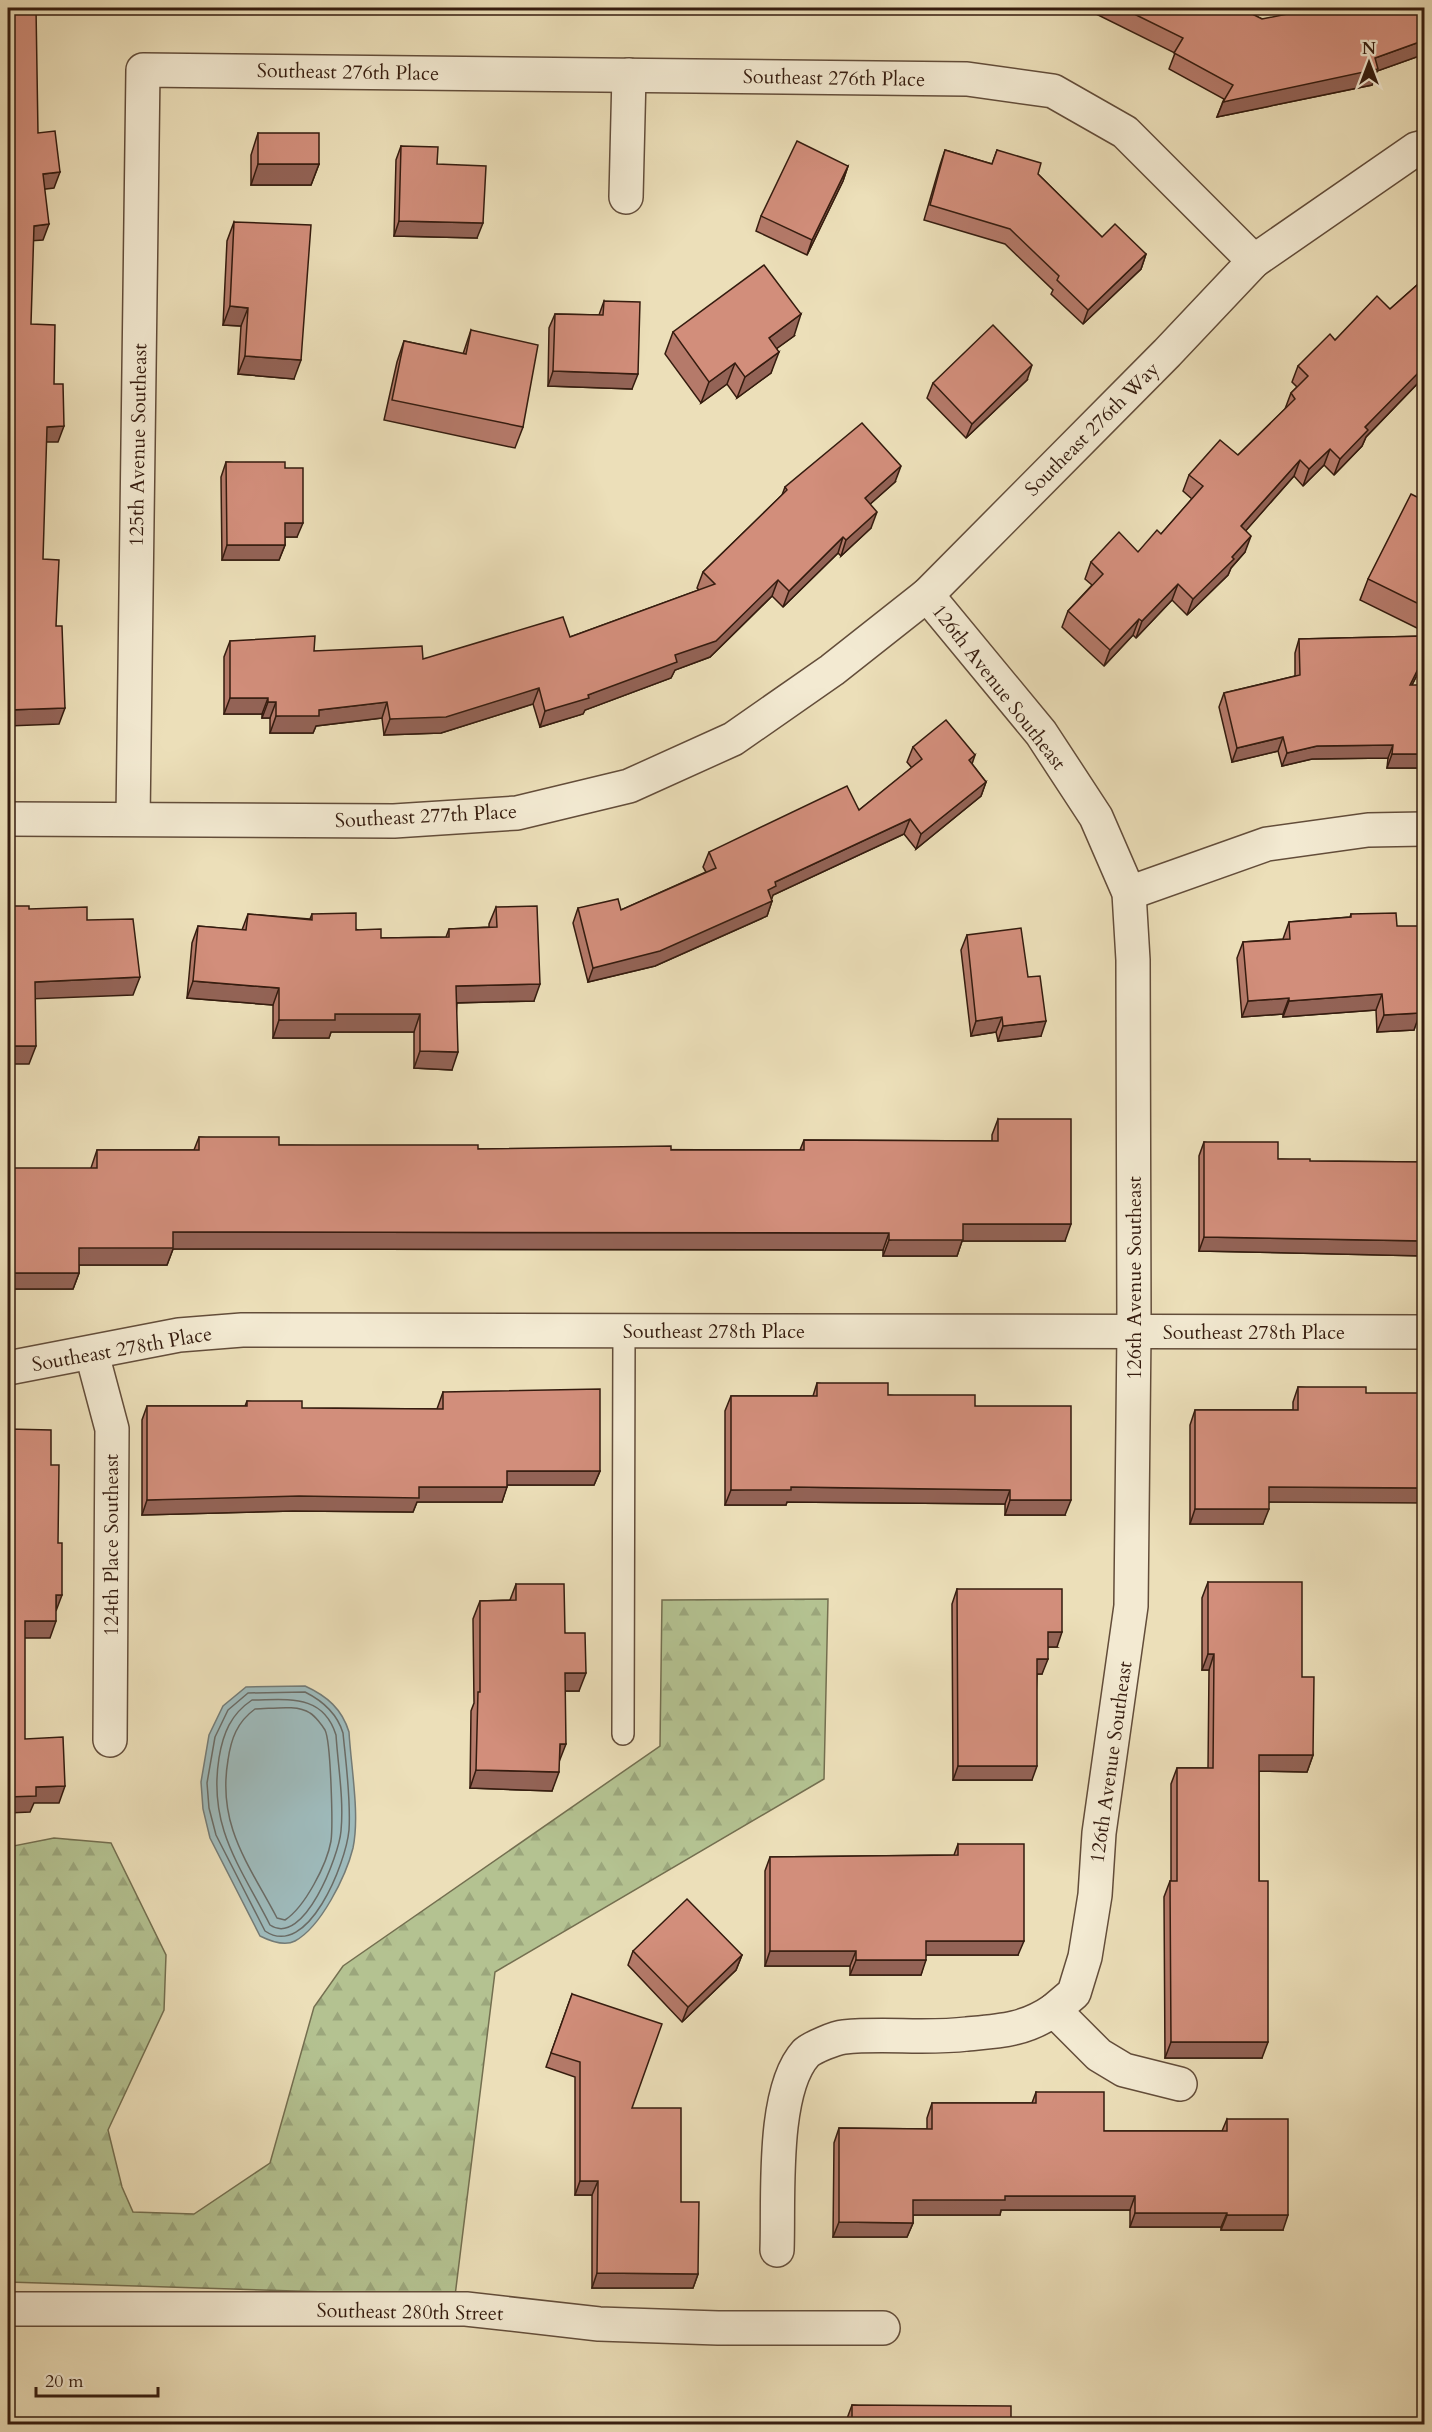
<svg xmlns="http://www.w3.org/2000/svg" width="1432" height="2432" font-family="Cardo,serif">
<defs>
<pattern id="forest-firs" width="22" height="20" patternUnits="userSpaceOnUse" patternTransform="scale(1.5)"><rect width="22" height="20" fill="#b4c291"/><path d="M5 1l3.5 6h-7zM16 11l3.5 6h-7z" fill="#9ba67c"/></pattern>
</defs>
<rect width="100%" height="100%" fill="#ecdfb9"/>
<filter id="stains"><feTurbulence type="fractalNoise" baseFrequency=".00333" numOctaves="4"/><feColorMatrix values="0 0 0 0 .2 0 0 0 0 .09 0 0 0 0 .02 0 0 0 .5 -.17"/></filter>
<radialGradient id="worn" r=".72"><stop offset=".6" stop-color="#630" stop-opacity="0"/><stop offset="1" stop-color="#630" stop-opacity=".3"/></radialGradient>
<!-- forest -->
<path fill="url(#forest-firs)" stroke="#746f50" stroke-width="1.5" d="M828 1599 824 1779 495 1972 455 2296 8 2282V1847L54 1838 111 1843 166 1955 164 2010 108 2130 122 2187 133 2212 194 2214 270 2163 314 2007 343 1966 660 1746 662 1600Z"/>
<!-- water -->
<path fill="#9ebabb" stroke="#747b76" stroke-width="1.5" d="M305 1686C327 1696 342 1709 349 1732 351 1767 360 1815 353 1848 346 1876 321 1927 295 1941 284 1947 270 1941 260 1936L210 1838 203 1809 201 1782 209 1735 223 1706 246 1687Z"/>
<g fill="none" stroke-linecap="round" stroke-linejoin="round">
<!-- shore -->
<g stroke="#6a6b65" stroke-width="1.5">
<path d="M305 1692C323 1701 337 1713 343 1733 346 1764 351 1799 349 1830 346 1863 308 1960 265 1931L216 1835 209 1808 207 1783 215 1737 228 1710 248 1693Z"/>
<path d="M252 1700C287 1700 323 1693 336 1735 338 1766 344 1800 341 1831 339 1855 304 1948 270 1925 240 1866 208 1827 219 1758 223 1733 231 1714 252 1700Z"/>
<path d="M255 1709C271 1709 297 1704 310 1713 315 1716 322 1725 325 1730 331 1742 333 1826 331 1841 327 1864 305 1907 285 1920L277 1918C248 1863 217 1825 228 1760 231 1739 237 1722 255 1709Z"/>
</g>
<defs>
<path id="lane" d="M623 1734 624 1331"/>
<g id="street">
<path d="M626 197 629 75"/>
<path d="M927 595 1041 733 1096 817 1129 893 1133 960 1134 1331 1131 1606 1099 1833 1095 1895 1085 1957 1074 1993 1054 2010"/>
<path d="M8 819 394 821 517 813 629 786 733 739 832 670 927 595 1167 353 1254 261 1416 149 1424 147"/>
<path d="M133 819 143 70 967 79 1053 91 1125 132 1254 261"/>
<path d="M1129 893 1267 844 1368 830 1424 829"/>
<path d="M92 1354 112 1429 110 1740"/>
<path d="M8 1368 179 1335 242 1330 1424 1332"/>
<path d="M777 2250C779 2200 771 2091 806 2053 813 2047 835 2038 844 2037 885 2033 926 2039 967 2034 1001 2031 1025 2030 1054 2010L1099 2055 1124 2070 1180 2084"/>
<path d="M8 2309H466L599 2324 718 2328H883"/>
</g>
</defs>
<!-- lane casing -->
<use href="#lane" stroke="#634d3a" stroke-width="24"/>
<!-- street casing -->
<use href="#street" stroke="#634d3a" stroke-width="36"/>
<!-- lane -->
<use href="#lane" stroke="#f3ead2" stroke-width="21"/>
<!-- street -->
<use href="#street" stroke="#f3ead2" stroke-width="33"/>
</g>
<!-- wall -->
<g fill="#b57a6a" stroke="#351c0f" stroke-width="1.5">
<path d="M1084 8H1240L1262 19 1425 8V54L1377 71 1372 85 1217 117 1224 99 1169 69 1175 53Z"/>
<path d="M258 133 319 164 311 185H251V155Z"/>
<path d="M401 146 437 164 477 238 394 236 396 160Z"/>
<path d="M945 150 992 164 997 150 1038 174 1102 237 1146 254 1141 269 1083 324 1051 294 1053 290 1005 244 924 220 940 165Z"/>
<path d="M848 166 843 181 807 255 756 231 761 216Z"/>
<path d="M234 222 294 379 238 374 241 326 223 325 227 241Z"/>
<path d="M1425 278V373L1420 377 1418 383 1366 437 1362 446 1334 475 1324 465 1303 486 1294 476 1245 531V552L1231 568 1228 575 1187 615 1172 600 1136 638 1133 635 1104 666 1062 627 1068 611 1092 585 1085 579 1091 562 1138 552 1161 534 1192 499 1183 491 1189 475 1238 455 1285 409 1291 393 1297 387 1292 382 1298 366 1335 340 1390 309Z"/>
<path d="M604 301 632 389 548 386 549 328 555 314 599 315Z"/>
<path d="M471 330 523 427 515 448 384 420 397 362 404 341 463 354Z"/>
<path d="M673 332 794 336 777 348 771 373 737 398 727 384 701 403 665 354Z"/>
<path d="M1027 380 966 438 927 398 933 383Z"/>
<path d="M226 462 285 468 297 537H285V545L279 560H222L221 477Z"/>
<path d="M895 482 870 504 871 528 841 556 838 553 783 607 772 596 710 657 675 670 671 678 585 710 583 714 540 727 533 704 441 733 384 735 382 718 316 726 313 733H270V718H262V714H224V657L230 641 314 651 423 659 570 637 699 590 697 588 703 572 782 495 785 487Z"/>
<path d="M1425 501V632L1360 600 1368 579Z"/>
<path d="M1425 636V659L1412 685 1425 768H1387L1388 758 1312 759 1282 766 1278 751 1232 762 1219 707 1224 693 1295 676V653L1299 639Z"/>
<path d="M913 747 972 764 986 782 981 796 916 849 904 834 773 895 771 900 772 901 767 916 655 966 588 982 573 923 578 908 621 910 706 872 703 867 709 852 859 810 912 768 907 762Z"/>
<path d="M496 907 534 1001 457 1003 452 1070 414 1068V1032H331L329 1038H273V1005L187 998 192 943 198 926 242 930 248 914 310 919 312 914 381 938 446 937 449 929 489 927V924Z"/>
<path d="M1351 914 1397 926 1425 1007H1420L1414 1030 1377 1032 1376 1010 1283 1017V1014L1242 1017 1237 958 1243 942 1283 939 1289 922 1350 917Z"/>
<path d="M967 935 1028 977 1041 1036 998 1041 996 1032 971 1036 961 950Z"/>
<path d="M998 1119 1065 1241H962L957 1256H883V1250L173 1249 167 1265H79V1273L73 1289H8L91 1168 97 1150H194L199 1137 279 1145 478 1149 800 1150 804 1140 992 1141V1135Z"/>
<path d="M1204 1142 1278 1159 1310 1161 1425 1162V1256L1199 1251V1156Z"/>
<path d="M817 1383 888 1395 975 1406 1065 1515H1005V1504L787 1502 786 1505H725V1411L731 1396H813Z"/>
<path d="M1298 1387 1366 1393 1377 1502H1269L1263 1524H1190V1425L1195 1410H1293V1402Z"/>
<path d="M443 1392 600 1471 594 1485H507L502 1502H417L413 1512 293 1511 142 1515V1420L147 1406H245L247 1401 302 1408 437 1409Z"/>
<path d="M1208 1582 1302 1677 1313 1755 1307 1772 1259 1771V1881L1262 2058H1165L1164 1897 1170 1881H1171V1784L1177 1768H1208L1209 1670H1202V1598Z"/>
<path d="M516 1584 565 1633 579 1691H565L559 1762 552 1791 470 1788 471 1711 474 1703 473 1619 480 1601 510 1600Z"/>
<path d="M957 1589 1057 1647H1048L1042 1674H1037L1032 1780H953L952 1604Z"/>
<path d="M958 1844 1018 1955H926L921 1975H850V1966H765V1871L770 1857 954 1855Z"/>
<path d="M633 1951 742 1955 736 1970 682 2022 628 1965Z"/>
<path d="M572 1994 681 2202 698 2274 693 2288H592V2195H575V2077L546 2067Z"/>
<path d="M1036 2092 1104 2131H1222L1227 2119 1283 2230H1221V2227H1130V2210H1001L1000 2215H913V2223L907 2237H833L834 2143 839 2128 927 2129V2118L932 2103H1032Z"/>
<path d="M852 2405 1011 2424H845Z"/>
</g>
<!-- shaded-wall -->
<g fill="#936356" stroke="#351c0f" stroke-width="1.5">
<path d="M1425 40V54L1377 71 1372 85 1217 117 1223 102 1375 58Z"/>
<path d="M258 164H319L311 185H251Z"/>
<path d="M848 166 843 181 807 255 812 240Z"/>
<path d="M60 172 54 188 37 190 43 174Z"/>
<path d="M399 221 483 223 477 238 394 236Z"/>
<path d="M49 224 43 240 29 241 34 226Z"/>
<path d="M1146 254 1141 269 1083 324 1088 310Z"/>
<path d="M230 306 248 308 241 326 223 325Z"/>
<path d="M801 314 794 336 761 360 769 338Z"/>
<path d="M779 352 771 373 737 398 745 377Z"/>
<path d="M245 356 301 360 294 379 238 374Z"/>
<path d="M1425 362V373L1420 377 1418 383 1366 437 1362 446 1334 475 1340 459 1365 427Z"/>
<path d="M735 363 727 384 701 403 709 382Z"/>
<path d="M1032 365 1027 380 966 438 972 424Z"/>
<path d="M553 371 638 374 632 389 548 386Z"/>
<path d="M64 426 58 442H41L47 427Z"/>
<path d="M1330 449 1324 465 1303 486 1309 469Z"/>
<path d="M1300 460 1294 476 1235 543 1241 526Z"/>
<path d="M901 466 895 482 859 514 865 498Z"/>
<path d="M877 512 871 528 841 556 846 540Z"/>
<path d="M285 523H303L297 537H279Z"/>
<path d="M1251 536 1245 552 1231 568 1228 575 1187 615 1193 599Z"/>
<path d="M843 537 838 553 783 607 789 591Z"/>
<path d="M227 545H285L279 560H222Z"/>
<path d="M778 580 772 596 710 657 675 670 671 678 585 710 583 714 540 727 545 711 588 695 675 655Z"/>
<path d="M1178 584 1172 600 1136 638 1142 621Z"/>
<path d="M1139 619 1133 635 1104 666 1110 650Z"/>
<path d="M1425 655V659L1405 699 1410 685Z"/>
<path d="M539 688 533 704 441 733 384 735 390 719Z"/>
<path d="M230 698H268L262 714H224Z"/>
<path d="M268 702H276L270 718H262Z"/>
<path d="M387 702 382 718 316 726 313 733H270L276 716 319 710Z"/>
<path d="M65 708 59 724 8 726V710Z"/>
<path d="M1283 737 1278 751 1232 762 1237 748Z"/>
<path d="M1393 745 1388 758 1312 759 1282 766 1287 753 1317 746Z"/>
<path d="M1392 754H1425V768H1387Z"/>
<path d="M975 755 970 770 969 760Z"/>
<path d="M986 782 981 796 916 849 921 834Z"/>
<path d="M910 819 904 834 773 895 771 901 768 890 775 882Z"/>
<path d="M772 901 767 916 655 966 588 982 593 968Z"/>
<path d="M140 977 133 995 28 999 35 982Z"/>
<path d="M193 981 279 988 273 1005 187 998Z"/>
<path d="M540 984 534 1001 450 1003 456 986Z"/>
<path d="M1419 991H1425V1007H1413Z"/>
<path d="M1382 994 1376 1010 1283 1017 1289 1001Z"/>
<path d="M1289 998 1283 1014 1242 1017 1248 1001Z"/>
<path d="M1420 1013 1414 1030 1377 1032 1384 1015Z"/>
<path d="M335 1014H420L414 1032H331L329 1038H273L279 1020Z"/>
<path d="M1002 1017 996 1032 971 1036 976 1021Z"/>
<path d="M1046 1021 1041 1036 998 1041 1003 1026Z"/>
<path d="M8 1046H36L29 1064H8Z"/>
<path d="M420 1051 458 1052 452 1070 414 1068Z"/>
<path d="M963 1224H1071L1065 1241H962L957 1256H883L889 1240Z"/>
<path d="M173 1232 889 1233 883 1250 173 1249 167 1265H73L79 1248Z"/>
<path d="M1204 1237 1425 1241V1256L1199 1251Z"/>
<path d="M8 1273H79L73 1289H8Z"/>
<path d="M507 1471H600L594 1485H502Z"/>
<path d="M419 1487H507L502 1502H417L413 1512 293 1511 142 1515 147 1500Z"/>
<path d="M791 1487 1010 1490 1005 1504 787 1502 786 1505H725L731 1490Z"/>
<path d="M1269 1487 1425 1488V1503L1263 1502Z"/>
<path d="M1010 1500H1071L1065 1515H1005Z"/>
<path d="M1195 1509H1269L1263 1524H1190Z"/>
<path d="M56 1595H62L56 1611Z"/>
<path d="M25 1621H56L50 1638H19Z"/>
<path d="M1048 1632H1062L1057 1647H1042Z"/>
<path d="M1208 1654H1214L1209 1670H1202Z"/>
<path d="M1037 1659H1048L1042 1674H1032Z"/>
<path d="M565 1673H586L579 1691H558Z"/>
<path d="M560 1744H566L559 1762Z"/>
<path d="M1259 1755H1313L1307 1772 1253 1771Z"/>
<path d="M958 1766H1037L1032 1780H953Z"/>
<path d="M476 1770 559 1772 552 1791 470 1788Z"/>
<path d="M65 1786 59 1803H34L30 1812 8 1813V1797L36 1787Z"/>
<path d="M926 1941H1024L1018 1955H921Z"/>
<path d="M770 1951H856L850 1966H765Z"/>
<path d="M742 1955 736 1970 682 2022 688 2007Z"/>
<path d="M856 1960H926L921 1975H850Z"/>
<path d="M1171 2042H1268L1262 2058H1165Z"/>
<path d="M580 2181H598L592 2195H575Z"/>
<path d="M1005 2196H1135L1130 2210H1001L1000 2215H908L913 2200Z"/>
<path d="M1135 2213H1227L1221 2227H1130Z"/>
<path d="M1227 2215H1288L1283 2230H1221Z"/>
<path d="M839 2222 913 2223 907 2237H833Z"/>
<path d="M597 2273 698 2274 693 2288H592Z"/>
</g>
<!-- building -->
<g fill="#d28e7b" stroke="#351c0f" stroke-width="1.5">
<path d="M8 8H36L38 133 55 131 60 172 43 174 49 224 34 226 31 324 55 325 54 384H63L64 426 47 427 43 559 59 560 56 626H62L65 708 8 710Z"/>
<path d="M1122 8H1240L1262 19 1317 8H1425V40L1375 58 1378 69 1223 102 1233 85 1174 53 1183 38Z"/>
<rect x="258" y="133" width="61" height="31"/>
<path d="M797 141 848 166 812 240 761 216Z"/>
<path d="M401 146 438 147 437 164 486 166 483 223 399 221Z"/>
<path d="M945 150 992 164 997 150 1041 163 1038 174 1102 237 1115 224 1146 254 1088 310 1057 280 1059 276 1010 229 930 205Z"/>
<path d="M234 222 311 225 301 360 245 356 248 308 230 306Z"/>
<path d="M764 265 801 314 769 338 779 352 745 377 735 363 709 382 673 332Z"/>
<path d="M1425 278V362L1422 365 1424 367 1365 427 1368 430 1340 459 1330 449 1309 469 1300 460 1241 526 1251 536 1232 557 1234 559 1193 599 1178 584 1142 621 1139 619 1110 650 1068 611 1103 574 1091 562 1119 532 1138 552 1157 530 1161 534 1203 486 1189 475 1220 440 1238 455 1295 399 1291 393 1308 376 1298 366 1330 334 1335 340 1377 296 1390 309Z"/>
<path d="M604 301 640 302 638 374 553 371 555 314 603 315Z"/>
<path d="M993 325 1032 365 972 424 933 383Z"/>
<path d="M471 330 538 345 523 427 392 400 404 341 466 354Z"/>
<path d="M862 423 901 466 865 498 877 512 846 540 843 537 789 591 778 580 716 641 675 655 677 662 588 695 589 698 545 711 539 688 446 717 390 719 387 702 319 710V716H276V702H268V698H230V641L315 636 314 651 422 646 423 659 563 617 570 637 715 584 703 572 787 490 785 487Z"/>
<path d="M226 462H285V468H303V523H285V545H227Z"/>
<path d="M1411 494 1425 501V607L1368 579Z"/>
<path d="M1425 636V655L1410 685H1425V754H1392L1393 745 1317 746 1287 753 1283 737 1237 748 1224 693 1300 675 1299 639Z"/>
<path d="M946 720 975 755 969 760 986 782 921 834 910 819 775 882 776 886 768 890 772 901 660 951 593 968 578 908 618 899 621 910 716 868 709 852 847 786 859 810 922 759 913 747Z"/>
<path d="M8 906H29V909L87 907V920L133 919 140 977 35 982 36 1046H8Z"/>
<path d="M537 906 540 984 456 986 458 1052 420 1051V1014H335V1020H279V988L193 981 198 926 246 930 248 914 312 920V914L356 913V930L381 929V938L449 937V929L497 927 496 907Z"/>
<path d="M1396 913 1397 926H1425V991H1419L1420 1013 1384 1015 1382 994 1289 1001V998L1248 1001 1243 942 1290 939 1289 922 1351 917V914Z"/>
<path d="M1021 928 1028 977 1040 976 1046 1021 1003 1026 1002 1017 976 1021 967 935Z"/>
<path d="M998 1119H1071V1224H963V1240H889V1233L173 1232V1248H79V1273H8V1168H97V1150H199V1137H279V1145H478V1149L671 1146V1150H804V1140L998 1141Z"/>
<path d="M1204 1142H1278V1159H1310V1161L1425 1162V1241L1204 1237Z"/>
<path d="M817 1383H888V1395H975V1406H1071V1500H1010V1490L791 1487V1490H731V1396H817Z"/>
<path d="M1298 1387H1366V1393H1425V1488L1269 1487V1509H1195V1410H1298Z"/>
<path d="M600 1389V1471H507V1487H419V1498L299 1496 147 1500V1406H247V1401H302V1408L443 1409V1392Z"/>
<path d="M8 1429 51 1430V1465H59L58 1543H62V1595H56V1621H25V1739L63 1737 65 1786 36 1787V1796L8 1797Z"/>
<path d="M1208 1582H1302V1677H1314L1313 1755H1259V1881H1268V2042H1171L1170 1881H1177V1768H1213L1214 1654H1208Z"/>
<path d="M516 1584H564L565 1633H585L586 1673H565L566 1744H560L559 1772 476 1770 478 1692H480V1601L516 1600Z"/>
<path d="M957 1589H1062V1632H1048V1659H1037V1766H958Z"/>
<path d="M958 1844H1024V1941H926V1960H856V1951H770V1857L958 1855Z"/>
<path d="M687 1899 742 1955 688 2007 633 1951Z"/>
<path d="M572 1994 662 2024 632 2108H681V2202H699L698 2274 597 2273 598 2181H580V2062L551 2053Z"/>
<path d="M1036 2092H1104V2131H1227V2119H1288V2215H1227V2213H1135V2196H1005V2200H913V2223L839 2222V2128L932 2129V2103H1036Z"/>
<path d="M852 2405 1011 2406V2424H852Z"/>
</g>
<g text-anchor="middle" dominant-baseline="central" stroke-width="6" stroke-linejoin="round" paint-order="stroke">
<!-- street labels -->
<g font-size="20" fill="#351c0f" stroke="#f3ead2">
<text transform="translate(348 72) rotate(1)">Southeast 276th Place</text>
<text transform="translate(834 78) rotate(1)">Southeast 276th Place</text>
<text transform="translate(1092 429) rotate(-45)">Southeast 276th Way</text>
<text transform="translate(138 445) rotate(-89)">125th Avenue Southeast</text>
<text transform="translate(999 687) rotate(52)">126th Avenue Southeast</text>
<text transform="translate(426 816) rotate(-3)">Southeast 277th Place</text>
<text transform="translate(1134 1278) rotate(-90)">126th Avenue Southeast</text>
<text x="714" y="1331">Southeast 278th Place</text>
<text x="1254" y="1332">Southeast 278th Place</text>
<text transform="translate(122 1349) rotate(-10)">Southeast 278th Place</text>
<text transform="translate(111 1545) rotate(-90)">124th Place Southeast</text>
<text transform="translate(1111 1762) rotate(-82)">126th Avenue Southeast</text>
<text transform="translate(410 2312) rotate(1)">Southeast 280th Street</text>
</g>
</g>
<!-- margin -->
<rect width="1432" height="2432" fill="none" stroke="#ecdfb9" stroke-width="30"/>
<rect x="9" y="9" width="1414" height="2414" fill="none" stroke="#351c0f" stroke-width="3"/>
<rect x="15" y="15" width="1402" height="2402" fill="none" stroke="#351c0f" stroke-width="1.5"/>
<!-- north arrow -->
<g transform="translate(1369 63)" stroke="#f3ead2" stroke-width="4.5" paint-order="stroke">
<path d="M0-4.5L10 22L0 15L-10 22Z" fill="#351c0f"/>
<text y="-9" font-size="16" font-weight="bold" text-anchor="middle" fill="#351c0f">N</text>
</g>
<!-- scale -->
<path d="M36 2387v9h122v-9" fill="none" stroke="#351c0f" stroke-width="3"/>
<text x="45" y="2387" font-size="18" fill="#351c0f" stroke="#f3ead2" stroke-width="4.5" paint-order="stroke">20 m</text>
<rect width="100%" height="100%" filter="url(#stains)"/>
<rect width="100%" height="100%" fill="url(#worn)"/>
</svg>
